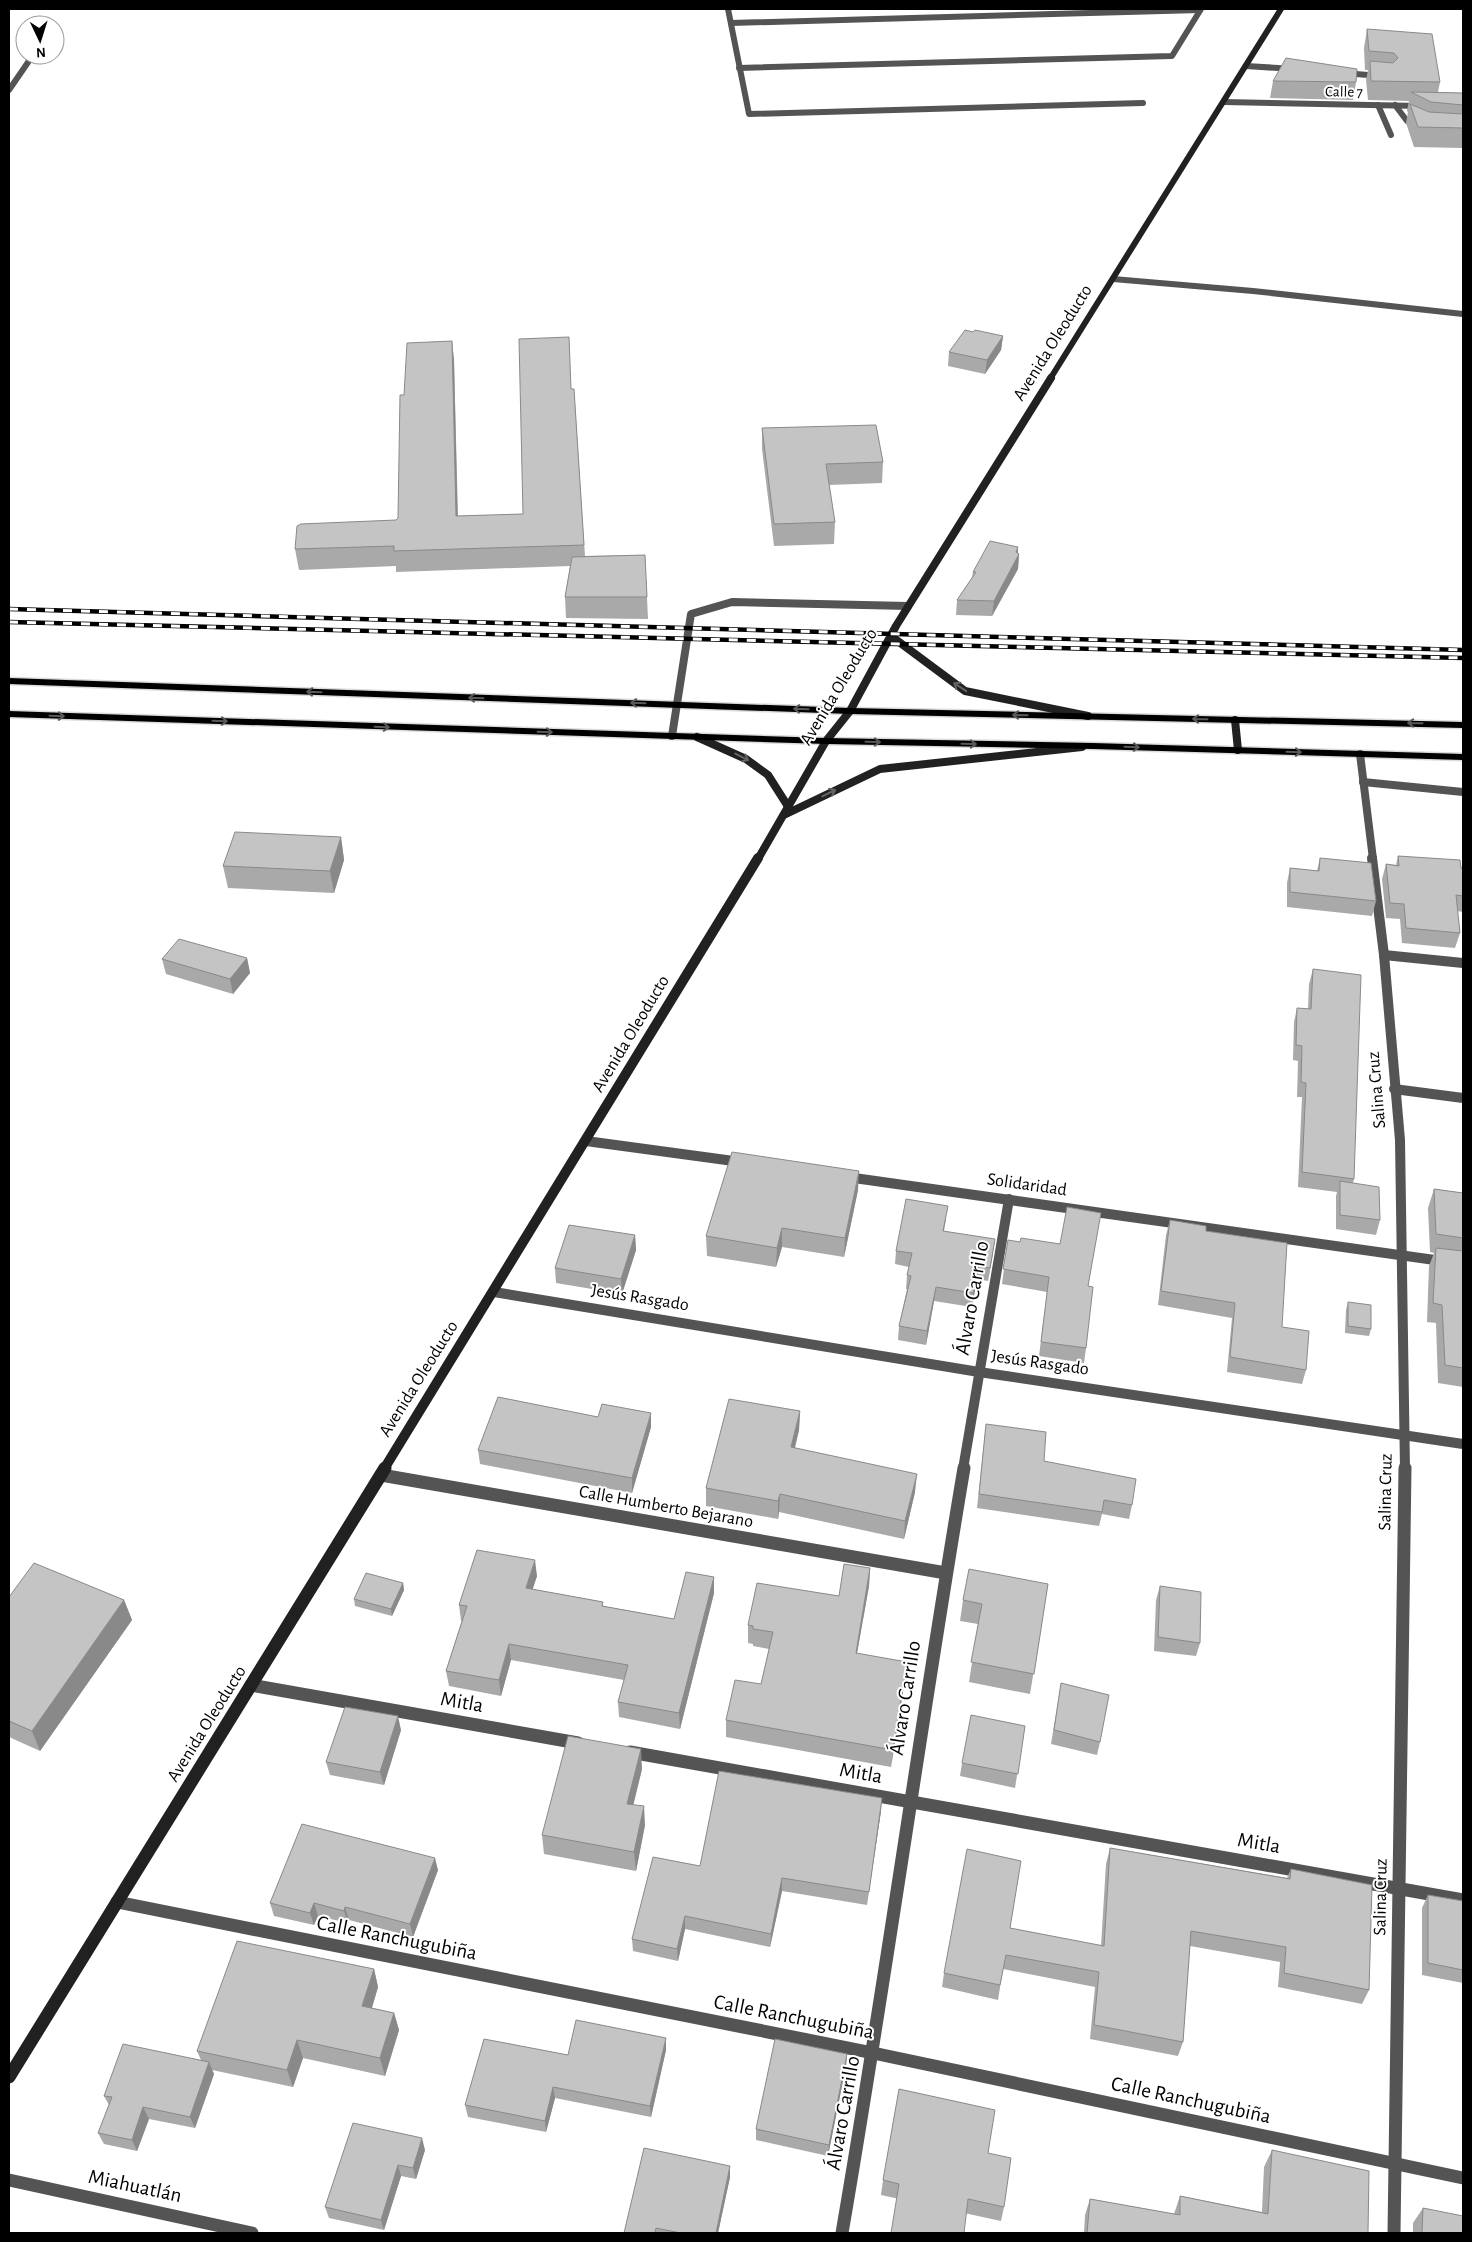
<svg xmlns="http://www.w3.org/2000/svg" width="1472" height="2242" font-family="'Alegreya Sans',sans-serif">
<rect width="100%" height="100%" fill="#fff"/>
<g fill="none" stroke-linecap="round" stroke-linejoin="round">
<defs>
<g id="primary">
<path d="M9 678 850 708 1463 722V728L850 714 9 684Z"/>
<path d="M9 711 826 738 1093 743 1463 754V760L1093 749 826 744 9 717Z"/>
</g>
</defs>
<!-- primary casing -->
<use href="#primary" stroke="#dbdbdb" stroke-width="3"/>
<!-- lane-far1 -->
<g stroke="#545454" stroke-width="6">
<path d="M728 9 749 114 1143 103"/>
<path d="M731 23 1200 10"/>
<path d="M1246 66 1294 69"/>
<path d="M739 68 1172 56 1201 9"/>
<path d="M1343 73 1381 76"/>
<path d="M9 90 33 55"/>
<path d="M1378 105 1391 135"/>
<path d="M1395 105 1407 121 1418 126"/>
<path d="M1113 279 1253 291 1463 314"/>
</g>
<!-- lane -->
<path stroke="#545454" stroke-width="8" d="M672 736 691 614 732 602 908 606"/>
<!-- street-far3 -->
<path stroke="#545454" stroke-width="6" d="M1224 102 1420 106"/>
<!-- street-far2 -->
<g stroke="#545454" stroke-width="8">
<path d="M1360 754 1373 859"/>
<path d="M1363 782 1463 792"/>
</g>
<!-- street-far1 -->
<g stroke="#545454" stroke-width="10">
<path d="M1372 858 1384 955 1400 1140 1405 1469"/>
<path d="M1384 955 1463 963"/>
<path d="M1394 1089 1463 1098"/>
<path d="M586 1141 741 1162"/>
<path d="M847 1177 1463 1264"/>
<path d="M494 1292 979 1372 1463 1444"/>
<path d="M963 1469 1009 1199"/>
</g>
<!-- street -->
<g stroke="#545454" stroke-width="13">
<path d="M381 1475 946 1573"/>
<path d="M251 1685 578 1743"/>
<path d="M630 1752 1463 1900"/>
<path d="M117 1902 873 2053 1463 2178"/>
<path d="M9 2180 252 2233"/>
<path d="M842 2233C886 1978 921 1722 964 1468"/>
<path d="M1394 2233 1405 1468"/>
</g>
<!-- secondary-far3 -->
<path stroke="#212121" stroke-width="6" d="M1050 379 1281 9"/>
<!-- secondary-far2 -->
<g stroke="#212121" stroke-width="8">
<path d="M891 636 965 691 1088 716"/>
<path d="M1235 720 1238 750"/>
<path d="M697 737 746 759 768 775 789 808"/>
<path d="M786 814 880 769 1082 747"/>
<path d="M758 859 826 741 850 711 896 626 1051 378"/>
</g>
<!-- secondary-far1 -->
<path stroke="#212121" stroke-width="10" d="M384 1469 758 858"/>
<!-- secondary -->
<path stroke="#212121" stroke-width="13" d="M9 2077 385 1468"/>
<!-- primary -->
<use href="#primary" fill="#000" fill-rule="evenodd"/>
<defs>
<g id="rail">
<path d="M9 609 1463 650"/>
<path d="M9 622 1463 658"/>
</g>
</defs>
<!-- rail casing -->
<use href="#rail" stroke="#000" stroke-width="4.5"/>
<!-- rail -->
<use href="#rail" stroke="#fff" stroke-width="3" stroke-dasharray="9" stroke-linecap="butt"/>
</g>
<!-- wall -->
<g fill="#a9a9a9">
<path d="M1367 29 1440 82 1438 92 1463 93V148L1414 147 1406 123 1408 112 1407 111 1409 101 1368 100 1366 80 1368 70H1365L1364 48Z"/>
<path d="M1273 81 1356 82 1353 100 1270 98Z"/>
<path d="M973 332 1003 336 1001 350 985 374 948 366 949 352Z"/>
<path d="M452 341 454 361 458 516 523 514 571 389H574L585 556 645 555 648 619 566 618 565 597 570 566 396 572V566L299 570 295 549 396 520 398 518 404 395Z"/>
<path d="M762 428 883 462 882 483 829 485 835 522 834 544 774 546 762 449Z"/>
<path d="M1018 547V553L1019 554 1018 569 992 616 956 615 957 600 972 578 973 572Z"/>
<path d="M341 837 344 860 334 893 228 888 223 866Z"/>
<path d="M1398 856 1463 868V912L1457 911 1460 933 1455 948 1402 943 1400 919 1386 918 1382 879 1386 864 1396 865Z"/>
<path d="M1320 858 1376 901 1372 916 1287 907V883L1290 868 1317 871Z"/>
<path d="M247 958 250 973 233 994 166 974 162 959Z"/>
<path d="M1313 969 1354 1179 1353 1183 1380 1220 1376 1235 1336 1229V1196L1337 1192 1298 1187 1302 1097H1297L1298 1061 1293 1060 1294 1022 1297 1008 1308 1009 1309 984Z"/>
<path d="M1434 1189 1463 1193V1387L1438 1383 1436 1323 1427 1322 1429 1266 1434 1253 1430 1252 1428 1208Z"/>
<path d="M858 1190 844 1257 782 1247 776 1267 707 1256 706 1236Z"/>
<path d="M946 1219 944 1231 993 1253 988 1281 977 1279 972 1307 934 1301 926 1345 898 1340 899 1326 907 1289H906L907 1275 909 1267 895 1264 896 1251Z"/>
<path d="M1170 1220 1206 1231 1306 1370 1302 1384 1227 1372 1232 1318 1158 1305 1166 1235Z"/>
<path d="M635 1235 636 1250 622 1294 556 1283 555 1268Z"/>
<path d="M1008 1240 1088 1286 1086 1348 1084 1363 1039 1356 1047 1292 1002 1284Z"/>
<path d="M1348 1302 1371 1329 1369 1336 1345 1333 1346 1310Z"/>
<path d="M800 1411 799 1430 795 1448 915 1492 904 1539 779 1512 778 1519 706 1506V1488Z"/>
<path d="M598 1417 651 1427 632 1493 480 1464 478 1450Z"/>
<path d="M986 1424 1044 1461 1132 1505 1129 1519 1102 1514 1099 1526 977 1508Z"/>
<path d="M870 1568 869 1586 857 1653 905 1679 891 1767 726 1737V1720L761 1684 769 1649 753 1646V1644L748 1643V1625L839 1596Z"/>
<path d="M537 1576 532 1589 603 1602V1606L674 1619 714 1577V1593L680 1729 619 1717 618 1702 624 1680 511 1660 501 1696 449 1686 446 1671 462 1621H461L459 1605Z"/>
<path d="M403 1583 404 1590 392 1616 355 1606 354 1599Z"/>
<path d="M1048 1584 1030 1694 969 1682 978 1624 960 1621 963 1600Z"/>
<path d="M1160 1586 1200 1643 1196 1656 1154 1651 1156 1600Z"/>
<path d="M9 1597 124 1600 132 1620 40 1751 9 1737Z"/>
<path d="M1061 1683 1100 1742 1097 1755 1051 1744Z"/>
<path d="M1025 1726 1015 1788 960 1776 962 1763Z"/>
<path d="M401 1730 384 1785 330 1775 326 1762Z"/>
<path d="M642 1769 633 1805 645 1825 636 1871 544 1854 542 1835Z"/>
<path d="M881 1811 867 1905 782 1891 770 1947 685 1929 678 1961 633 1951 632 1939 700 1866Z"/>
<path d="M1110 1848 1287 1878 1291 1869 1369 1990 1362 2004 1278 1987 1280 1962 1190 1946 1183 2042 1178 2056 1090 2039 1095 1987 1003 1969 998 2000 942 1987 944 1973 1010 1928 1101 1946 1106 1864Z"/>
<path d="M438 1870 413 1937 349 1920 348 1923 318 1916 314 1925 274 1916 270 1903Z"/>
<path d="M1428 1895 1463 1901V1983L1422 1975V1908Z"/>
<path d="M374 1969 378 1987 372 2008 394 2013 399 2030 385 2076 303 2058 293 2087 212 2070 214 2074 195 2128 149 2119 137 2151 104 2144 98 2133 109 2105 104 2096 201 2060 197 2051Z"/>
<path d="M666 2050 651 2117 555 2098 546 2132 468 2117 465 2105Z"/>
<path d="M847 2054 846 2066 828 2156 756 2140V2129Z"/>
<path d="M425 2150 416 2179 401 2176 384 2230 329 2218 325 2207Z"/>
<path d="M1272 2150 1368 2233H1084L1085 2215 1090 2199 1174 2214 1180 2196 1262 2212 1264 2167Z"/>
<path d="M988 2153 1004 2207 1001 2221 881 2195 883 2180Z"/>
<path d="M730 2166V2177L718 2233H624Z"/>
<path d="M1423 2208 1463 2233H1413V2223Z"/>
</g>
<!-- shaded-wall -->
<g fill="#898989">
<path d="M1003 336 1001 350 985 374 987 360Z"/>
<path d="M452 341 454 361 458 537 456 516Z"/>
<path d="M1018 547 1017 558 1019 554 1018 569 992 616 994 601Z"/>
<path d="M341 837 344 860 334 893 330 871Z"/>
<path d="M247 958 250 973 233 994 230 979Z"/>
<path d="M859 1171 858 1190 844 1257 845 1238Z"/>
<path d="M782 1228V1247L776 1267 777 1248Z"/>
<path d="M635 1235 636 1250 622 1294 621 1279Z"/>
<path d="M995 1239 993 1253 988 1281 990 1268Z"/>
<path d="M979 1266 977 1279 972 1307 973 1293Z"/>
<path d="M936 1287 934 1301 926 1345 927 1331Z"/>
<path d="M800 1411 799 1430 790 1466 791 1447Z"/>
<path d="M651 1413V1427L632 1493V1478Z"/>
<path d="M917 1474 915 1492 904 1539 905 1521Z"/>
<path d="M780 1494 779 1512 778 1519V1501Z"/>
<path d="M535 1560 537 1576 528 1604 526 1588Z"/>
<path d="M870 1568 869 1586 854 1670 856 1653Z"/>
<path d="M714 1577V1593L680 1729 679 1713Z"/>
<path d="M403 1583 404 1590 392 1616 391 1609Z"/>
<path d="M124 1600 132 1620 40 1751 32 1731Z"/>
<path d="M509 1644 511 1660 501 1696 499 1680Z"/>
<path d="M907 1662 905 1679 891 1767 893 1750Z"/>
<path d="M398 1716 401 1730 384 1785 380 1772Z"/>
<path d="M641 1749 642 1769 629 1823 627 1804Z"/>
<path d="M882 1798 881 1811 867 1905 869 1892Z"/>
<path d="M644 1806 645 1825 636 1871 634 1852Z"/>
<path d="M435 1858 438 1870 413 1937 410 1924Z"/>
<path d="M782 1878V1891L770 1947 771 1934Z"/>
<path d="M314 1903 318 1916 314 1925 310 1913Z"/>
<path d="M345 1907 349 1920 348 1923 344 1911Z"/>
<path d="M685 1916V1929L678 1961 677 1949Z"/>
<path d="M374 1969 378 1987 367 2024 362 2006Z"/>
<path d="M394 2013 399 2030 385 2076 380 2058Z"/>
<path d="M666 2038V2050L651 2117 650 2106Z"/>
<path d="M297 2040 303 2058 293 2087 287 2070Z"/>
<path d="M847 2054 846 2066 828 2156 829 2145Z"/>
<path d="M209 2062 214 2074 195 2128 190 2117Z"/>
<path d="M553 2087 555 2098 546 2132 545 2121Z"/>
<path d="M143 2107 149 2119 137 2151 132 2140Z"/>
<path d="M422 2138 425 2150 416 2179 413 2168Z"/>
<path d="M398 2165 401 2176 384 2230 381 2220Z"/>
<path d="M730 2166V2177L718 2233H716Z"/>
</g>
<!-- building -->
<g fill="#c4c4c4" stroke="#898989">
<path d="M1367 29 1432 34 1440 82 1371 81 1370 61 1393 63 1398 58 1394 53 1369 51Z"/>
<path d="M1286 58 1357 69 1356 82 1273 81Z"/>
<path d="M1411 92 1463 93V105L1431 102Z"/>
<path d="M1410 104 1429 112 1463 114V128L1418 127Z"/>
<path d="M965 330 973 332 975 330 1003 336 987 360 949 352Z"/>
<path d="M569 337 571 389H574L584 545 394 551V546L295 549 297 526 301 524 396 520 398 518 400 395H404L407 343 452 341 456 516 523 514 519 339Z"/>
<path d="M876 425 883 462 826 464 835 522 774 524 762 428Z"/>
<path d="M990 541 1018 547 1016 552 1019 554 994 601 957 600 976 572H973Z"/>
<path d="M645 555 647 597H565L572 557Z"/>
<path d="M235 832 341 837 330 871 223 866Z"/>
<path d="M1398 856 1460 860 1461 868H1463V896L1456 895 1460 933 1406 928 1404 904 1390 903 1386 864 1399 866Z"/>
<path d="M1320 858 1371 863 1376 901 1290 892V868L1319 871Z"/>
<path d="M179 939 247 958 230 979 162 959Z"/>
<path d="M1313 969 1361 975 1354 1179 1302 1172 1306 1083 1301 1082 1302 1046 1296 1045 1297 1008 1311 1009Z"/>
<path d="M732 1152 859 1171 845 1238 782 1228 777 1248 706 1236Z"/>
<path d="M1340 1181 1379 1187 1380 1220 1340 1215Z"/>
<path d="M1434 1189 1463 1193V1238L1436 1234Z"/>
<path d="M906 1199 948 1206 943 1231 995 1239 990 1268 979 1266 973 1293 936 1287 927 1331 899 1326 911 1276 907 1275 912 1253 896 1251Z"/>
<path d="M1067 1207 1101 1213 1088 1286 1093 1287 1086 1348 1041 1342 1049 1277 1003 1269 1008 1240 1020 1242 1021 1238 1060 1244Z"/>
<path d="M1170 1220 1206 1226V1231L1287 1243 1282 1327 1309 1331 1306 1370 1230 1357 1235 1303 1161 1291Z"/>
<path d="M569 1225 635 1235 621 1279 555 1268Z"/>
<path d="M1436 1248 1463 1251V1368L1445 1365 1442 1305 1433 1303Z"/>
<path d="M1348 1302 1371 1305V1329L1348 1326Z"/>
<path d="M498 1397 598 1417 602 1404 651 1413 632 1478 478 1450Z"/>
<path d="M729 1399 800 1411 791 1447 917 1474 905 1521 780 1494 778 1501 706 1488Z"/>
<path d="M986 1424 1046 1432 1044 1461 1136 1479 1132 1505 1104 1500 1102 1512 979 1494Z"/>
<path d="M477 1550 535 1560 526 1588 603 1602 602 1606 674 1619 686 1572 714 1577 679 1713 618 1702 628 1665 509 1644 499 1680 446 1671 467 1606 459 1605Z"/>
<path d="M34 1563 124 1600 32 1731 9 1721V1597Z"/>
<path d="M844 1564 870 1568 856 1653 907 1662 893 1750 726 1720 735 1680 761 1684 773 1632 753 1629V1626L748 1625 757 1583 839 1596Z"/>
<path d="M969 1569 1048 1584 1034 1674 971 1662 982 1604 963 1600Z"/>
<path d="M366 1573 403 1583 391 1609 354 1599Z"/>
<path d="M1160 1586 1201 1592 1200 1643 1158 1637Z"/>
<path d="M1061 1683 1109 1695 1100 1742 1054 1730Z"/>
<path d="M345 1707 398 1716 380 1772 326 1762Z"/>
<path d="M971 1715 1025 1726 1018 1774 962 1763Z"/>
<path d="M568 1736 641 1749 627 1804 644 1806 634 1852 542 1835Z"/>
<path d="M719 1771 882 1798 869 1892 782 1878 771 1934 685 1916 677 1949 632 1939 653 1857 700 1866Z"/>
<path d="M302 1824 435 1858 410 1924 345 1907 344 1911 314 1903 310 1913 270 1903Z"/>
<path d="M1110 1848 1290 1879 1291 1869 1372 1885 1369 1990 1284 1973 1286 1947 1191 1931 1183 2042 1094 2025 1099 1972 1006 1955 1000 1985 944 1973 967 1849 1021 1861 1010 1928 1104 1946Z"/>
<path d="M1428 1895 1463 1901V1970L1428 1963Z"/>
<path d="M237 1941 374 1969 362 2006 394 2013 380 2058 297 2040 287 2070 197 2051Z"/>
<path d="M576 2020 666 2038 650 2106 553 2087 545 2121 465 2105 484 2039 568 2055Z"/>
<path d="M775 2039 847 2054 829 2145 756 2129Z"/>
<path d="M123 2044 209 2062 190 2117 143 2107 132 2140 98 2133 112 2097 104 2096Z"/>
<path d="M899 2089 995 2110 988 2153 1011 2158 1004 2207 968 2199 964 2233H891L899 2184 883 2180Z"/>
<path d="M353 2123 422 2138 413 2168 398 2165 381 2220 325 2207Z"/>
<path d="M644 2148 730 2166 716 2233H681L656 2228 655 2233H624Z"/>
<path d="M1272 2150 1369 2171 1368 2233H1087L1090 2199 1180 2215V2196L1268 2214Z"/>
<path d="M1423 2208 1463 2216V2233H1422Z"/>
</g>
<!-- one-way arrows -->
<defs><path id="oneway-shaft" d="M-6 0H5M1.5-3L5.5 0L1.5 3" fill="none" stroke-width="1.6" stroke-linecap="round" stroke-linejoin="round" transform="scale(1.25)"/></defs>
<g stroke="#646464">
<use href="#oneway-shaft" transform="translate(960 687) rotate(-146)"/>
<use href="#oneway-shaft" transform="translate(742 757) rotate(27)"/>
<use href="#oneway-shaft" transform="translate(829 793) rotate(-26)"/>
</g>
<g stroke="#595959">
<use href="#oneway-shaft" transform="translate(314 692) rotate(-178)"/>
<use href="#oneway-shaft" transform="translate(476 698) rotate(-178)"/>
<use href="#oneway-shaft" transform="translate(638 703) rotate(-178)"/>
<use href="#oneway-shaft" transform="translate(801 709) rotate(-178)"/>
<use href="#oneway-shaft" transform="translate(1020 715) rotate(-179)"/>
<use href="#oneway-shaft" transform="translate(57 716) rotate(2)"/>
<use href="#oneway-shaft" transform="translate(1200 719) rotate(-179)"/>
<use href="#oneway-shaft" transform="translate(220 721) rotate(2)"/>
<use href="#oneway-shaft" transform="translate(1415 723) rotate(-179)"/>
<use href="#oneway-shaft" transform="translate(382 727) rotate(2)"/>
<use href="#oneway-shaft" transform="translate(545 732) rotate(2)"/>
<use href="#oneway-shaft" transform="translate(873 742) rotate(1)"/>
<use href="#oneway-shaft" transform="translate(969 744) rotate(1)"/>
<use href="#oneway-shaft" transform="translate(1132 747) rotate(2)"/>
<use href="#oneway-shaft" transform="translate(1294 752) rotate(2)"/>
</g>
<g text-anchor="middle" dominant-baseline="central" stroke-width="4" stroke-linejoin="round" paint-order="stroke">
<!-- far-street labels -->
<g font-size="15" fill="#000" stroke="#fff">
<text transform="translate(1344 92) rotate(1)">Calle 7</text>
</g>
<!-- street labels -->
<g font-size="18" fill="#000" stroke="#fff">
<text transform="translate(1053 343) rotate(-58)">Avenida Oleoducto</text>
<text transform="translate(839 687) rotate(-59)">Avenida Oleoducto</text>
<text transform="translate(631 1034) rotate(-59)">Avenida Oleoducto</text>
<text transform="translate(1377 1090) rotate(-95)">Salina Cruz</text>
<text transform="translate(1027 1185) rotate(8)">Solidaridad</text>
<text transform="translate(640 1298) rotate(9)">Jesús Rasgado</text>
<text transform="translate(1040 1363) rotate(8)">Jesús Rasgado</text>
<text transform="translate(419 1379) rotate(-58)">Avenida Oleoducto</text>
<text transform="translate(1386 1492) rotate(-89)">Salina Cruz</text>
<text transform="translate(666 1507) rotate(10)">Calle Humberto Bejarano</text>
<text transform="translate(207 1724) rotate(-58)">Avenida Oleoducto</text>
<text transform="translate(1381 1897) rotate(-89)">Salina Cruz</text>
</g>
<!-- near-street labels -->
<g font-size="21" fill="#000" stroke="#fff">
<text transform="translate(972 1298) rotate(-80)">Álvaro Carrillo</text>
<text transform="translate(905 1698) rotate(-81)">Álvaro Carrillo</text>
<text transform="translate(462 1702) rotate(10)">Mitla</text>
<text transform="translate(861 1773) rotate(10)">Mitla</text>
<text transform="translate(1259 1843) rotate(10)">Mitla</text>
<text transform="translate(397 1938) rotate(11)">Calle Ranchugubiña</text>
<text transform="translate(794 2017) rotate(11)">Calle Ranchugubiña</text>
<text transform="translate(1191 2100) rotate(12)">Calle Ranchugubiña</text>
<text transform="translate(843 2113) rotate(-80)">Álvaro Carrillo</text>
<text transform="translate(135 2186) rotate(12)">Miahuatlán</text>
</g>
</g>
<!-- border -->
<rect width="1472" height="2242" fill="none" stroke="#000000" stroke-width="20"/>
<!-- north arrow -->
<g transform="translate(40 40) rotate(176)"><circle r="24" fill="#ffffff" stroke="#999999"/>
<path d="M0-4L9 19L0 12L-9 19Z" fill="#000000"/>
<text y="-8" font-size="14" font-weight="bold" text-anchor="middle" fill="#000000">N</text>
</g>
</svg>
